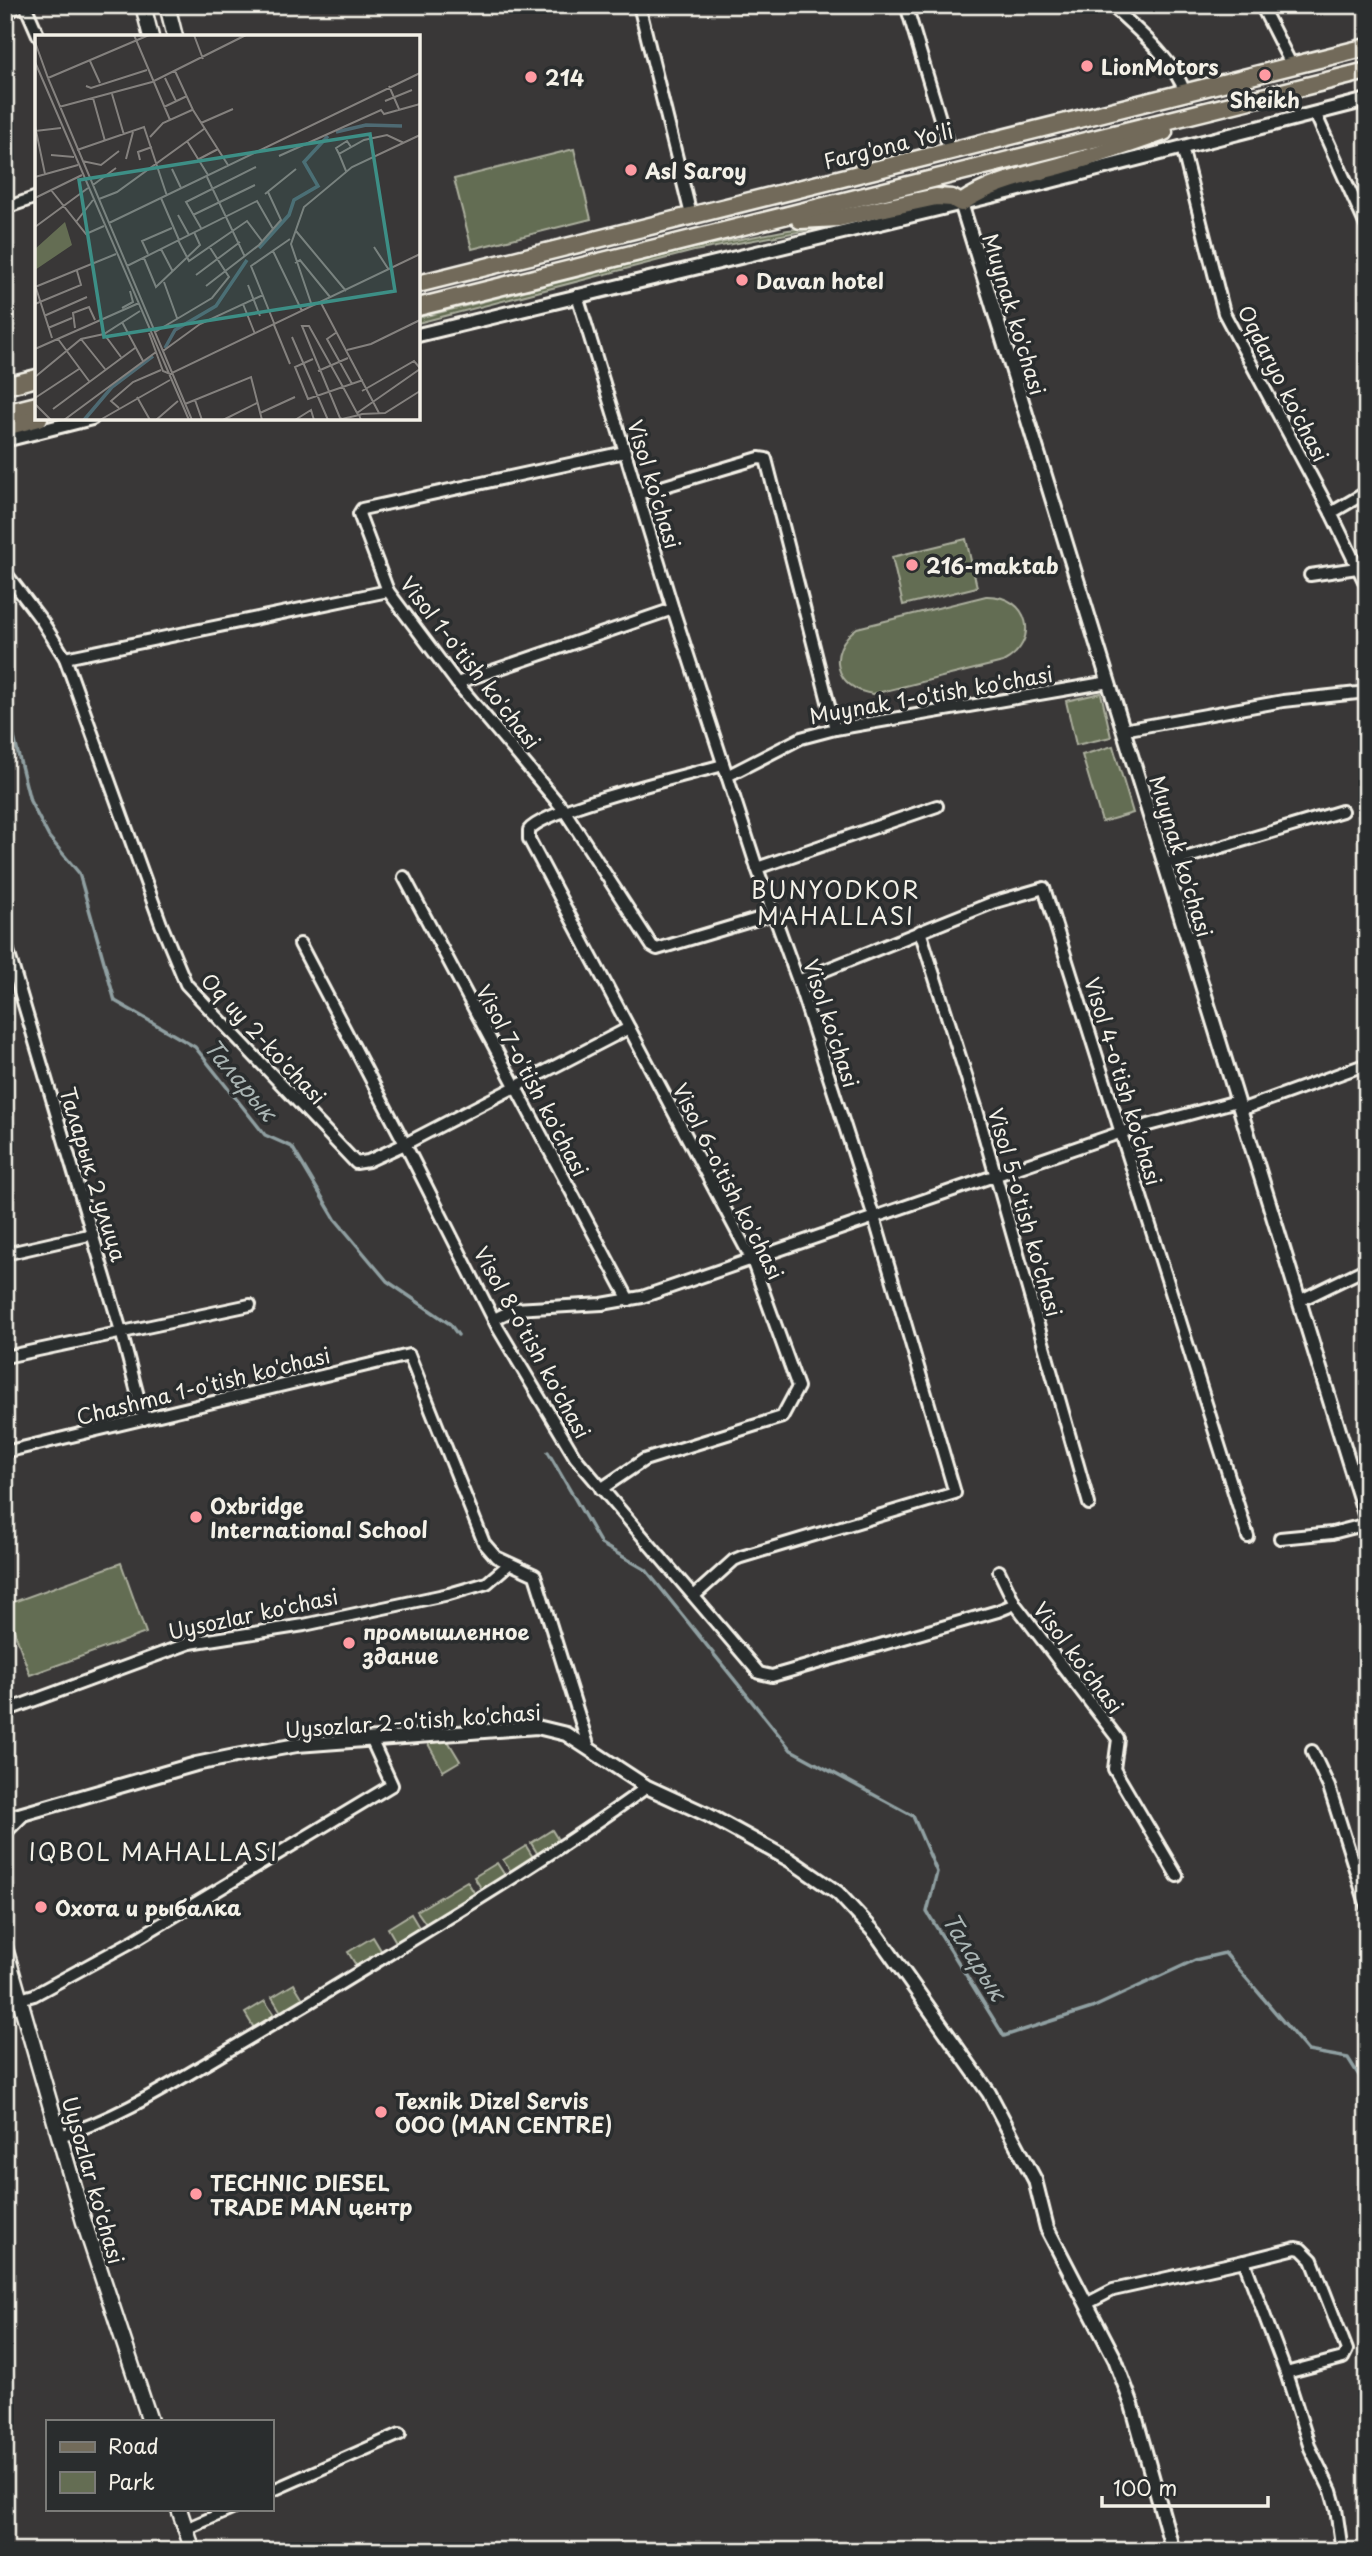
<svg xmlns="http://www.w3.org/2000/svg" width="1372" height="2556" font-family="'Playpen Sans',sans-serif">
<rect width="100%" height="100%" fill="#393737"/>
<filter id="ink" filterUnits="userSpaceOnUse"><feTurbulence type="fractalNoise" baseFrequency=".0143" numOctaves="2"/><feDisplacementMap in="SourceGraphic" scale="14" xChannelSelector="R" yChannelSelector="G"/><feConvolveMatrix kernelMatrix="1 2 1 2 8 2 1 2 1" color-interpolation-filters="sRGB"/></filter>
<g filter="url(#ink)">
<!-- green -->
<g fill="#646d53" stroke="#acaf9e" stroke-width="2">
<path d="M574 149 591 219 472 249 454 179Z"/>
<path d="M841 224 694 251 418 323V318L694 248 788 230Z"/>
<path d="M966 539 977 587 903 605 892 557Z"/>
<path d="M986 596C1030 595 1041 642 1003 662L873 694C835 689 825 651 857 628Z"/>
<path d="M1101 693 1111 737 1076 745 1066 701Z"/>
<path d="M1113 746 1133 813 1102 822 1082 755Z"/>
<path d="M121 1563 146 1633 30 1675 5 1605Z"/>
<path d="M448 1741 460 1761 443 1771 427 1742Z"/>
<path d="M552 1830 560 1843 539 1856 531 1843Z"/>
<path d="M526 1846 534 1859 512 1873 503 1860Z"/>
<path d="M497 1863 506 1877 483 1891 474 1877Z"/>
<path d="M467 1881 475 1894 426 1924 417 1911Z"/>
<path d="M411 1914 420 1929 396 1942 388 1928Z"/>
<path d="M373 1937 382 1952 357 1967 348 1952Z"/>
<path d="M294 1984 303 1999 281 2012 272 1997Z"/>
<path d="M265 2001 274 2015 254 2028 245 2013Z"/>
</g>
<g fill="none" stroke-linecap="round" stroke-linejoin="round">
<!-- stream -->
<g stroke="#90a0a2" stroke-width="3.5">
<path d="M5 702 30 801 49 837 79 873 115 1001 195 1047 265 1135 292 1147 335 1219 387 1281 450 1324 458 1335"/>
<path d="M548 1452 601 1544 646 1570 791 1750 913 1816 937 1872 927 1912 1004 2036 1092 2008 1195 1960 1225 1953 1308 2051 1348 2058 1367 2088"/>
</g>
<defs>
<g id="minor">
<path d="M25 5 39 37"/>
<path d="M639 5 691 215"/>
<path d="M906 5 950 152"/>
<path d="M1111 5C1139 32 1171 56 1185 92"/>
<path d="M1261 5 1292 66"/>
<path d="M5 14 22 5"/>
<path d="M1315 113 1367 228"/>
<path d="M1182 147 1224 313 1331 513 1367 587"/>
<path d="M5 208 37 197"/>
<path d="M577 295 673 609 757 868 798 981 874 1217 955 1493 741 1557 734 1560 694 1596"/>
<path d="M625 452 362 509 359 514 388 591 457 683 564 810 652 946 657 949 774 914"/>
<path d="M638 494 759 458 766 459 835 729"/>
<path d="M1331 513 1367 492"/>
<path d="M5 572 42 621 65 658 161 924 186 984 356 1163 368 1161 405 1144 629 1028"/>
<path d="M1310 575 1357 568"/>
<path d="M65 658 388 591"/>
<path d="M457 683 673 609"/>
<path d="M1123 730 1283 701 1367 692"/>
<path d="M727 776 801 738 835 729 1109 682"/>
<path d="M1165 864 1342 811"/>
<path d="M757 868 937 806"/>
<path d="M404 877 629 1300"/>
<path d="M920 931 977 1110 1089 1504"/>
<path d="M5 941 121 1331 144 1419"/>
<path d="M300 944 405 1144 498 1328 575 1457 759 1673 772 1676 998 1611 1015 1604"/>
<path d="M798 981 992 903 1044 888 1248 1537"/>
<path d="M1240 1110 1367 1064"/>
<path d="M5 1254 93 1234"/>
<path d="M1299 1301 1367 1268"/>
<path d="M494 1319 515 1309 602 1304 642 1297 1119 1133 1237 1101"/>
<path d="M5 1357 250 1305"/>
<path d="M5 1452 409 1355 484 1543 496 1557 535 1575 589 1748"/>
<path d="M601 1489 644 1460 782 1417 798 1387 752 1260 529 839V830C544 809 690 774 723 765"/>
<path d="M1280 1538 1332 1533 1367 1524"/>
<path d="M999 1571 1015 1604 1118 1739 1114 1769 1177 1876"/>
<path d="M5 1711 190 1643 304 1625 449 1594 487 1583 509 1564"/>
<path d="M1312 1751 1329 1787 1367 1907"/>
<path d="M20 1999 34 1995 133 1941 392 1785 371 1739"/>
<path d="M60 2136C109 2121 153 2095 197 2069 234 2047 270 2026 307 2004 421 1934 538 1866 647 1787"/>
<path d="M1244 2261 1296 2248 1301 2249 1312 2260 1347 2350 1343 2358 1286 2373"/>
<path d="M1088 2303 1113 2290 1244 2261 1286 2373 1310 2448 1331 2491 1336 2509 1342 2551"/>
<path d="M271 2491 400 2434"/>
<path d="M186 2529 232 2509"/>
</g>
<g id="tertiary">
<path d="M961 203 1367 1521"/>
<path d="M418 335 1012 191 1367 100"/>
<path d="M5 440 92 418"/>
<path d="M5 1819 196 1764 235 1756 297 1745 537 1727 566 1734 647 1787 708 1815 790 1860 838 1893 877 1935 989 2093 1035 2180 1047 2228 1115 2359 1132 2405 1173 2551"/>
<path d="M5 1832 22 1815"/>
</g>
<g id="secondary">
<path d="M143 5 151 37"/>
<path d="M167 5 175 37"/>
<path d="M5 1948 84 2222 150 2421"/>
<path d="M179 2509 193 2551"/>
</g>
<g id="primary">
<path d="M800 220 839 218 936 197 952 198 961 203C993 181 1033 174 1070 163 1102 154 1133 143 1164 132"/>
<path d="M418 284 1367 47"/>
<path d="M418 307 1367 71"/>
<path d="M5 386 37 378"/>
<path d="M5 413 37 405"/>
<path d="M5 427 39 418"/>
</g>
</defs>
<!-- minor casing -->
<use href="#minor" stroke="#f4f1e8" stroke-width="16"/>
<!-- tertiary casing -->
<use href="#tertiary" stroke="#f4f1e8" stroke-width="18"/>
<!-- secondary casing -->
<use href="#secondary" stroke="#f4f1e8" stroke-width="19"/>
<!-- primary casing -->
<use href="#primary" stroke="#f4f1e8" stroke-width="21"/>
<!-- minor -->
<use href="#minor" stroke="#2a2d2e" stroke-width="10"/>
<!-- tertiary -->
<use href="#tertiary" stroke="#2a2d2e" stroke-width="12"/>
<!-- secondary -->
<use href="#secondary" stroke="#2a2d2e" stroke-width="14"/>
<!-- primary -->
<use href="#primary" stroke="#726b5a" stroke-width="16"/>
</g>
</g>
<!-- markers -->
<g fill="#ff9aa2" stroke="#2a2d2e" stroke-width="2.5">
<circle cx="1087" cy="66" r="7"/>
<circle cx="1265" cy="75" r="7"/>
<circle cx="531" cy="77" r="7"/>
<circle cx="631" cy="170" r="7"/>
<circle cx="742" cy="280" r="7"/>
<circle cx="912" cy="565" r="7"/>
<circle cx="196" cy="1517" r="7"/>
<circle cx="349" cy="1643" r="7"/>
<circle cx="41" cy="1907" r="7"/>
<circle cx="381" cy="2112" r="7"/>
<circle cx="196" cy="2194" r="7"/>
</g>
<g text-anchor="middle" dominant-baseline="central" stroke-width="7" stroke-linejoin="round" paint-order="stroke">
<!-- poi labels -->
<g font-size="21" font-weight="bold" fill="#f4f1e8" stroke="#2a2d2e" text-anchor="start">
<text x="1101" y="66">LionMotors</text>
<text x="545" y="77">214</text>
<text x="1265" y="99" text-anchor="middle">Sheikh</text>
<text x="645" y="170">Asl Saroy</text>
<text x="756" y="280">Davan hotel</text>
<text x="926" y="565">216-maktab</text>
<text x="210" y="1505">Oxbridge<tspan x="210" dy="24">International School</tspan></text>
<text x="363" y="1631">промышленное<tspan x="363" dy="24">здание</tspan></text>
<text x="55" y="1907">Охота и рыбалка</text>
<text x="395" y="2100">Texnik Dizel Servis<tspan x="395" dy="24">OOO (MAN CENTRE)</tspan></text>
<text x="210" y="2182">TECHNIC DIESEL<tspan x="210" dy="24">TRADE MAN центр</tspan></text>
</g>
<!-- street labels -->
<g font-size="21" fill="#f4f1e8" stroke="#2a2d2e">
<text transform="translate(888 145) rotate(-14)">Farg'ona Yo'li</text>
<text transform="translate(1015 314) rotate(73)">Muynak ko'chasi</text>
<text transform="translate(1284 383) rotate(63)">Oqdaryo ko'chasi</text>
<text transform="translate(655 484) rotate(73)">Visol ko'chasi</text>
<text transform="translate(471 662) rotate(52)">Visol 1-o'tish ko'chasi</text>
<text transform="translate(931 694) rotate(-10)">Muynak 1-o'tish ko'chasi</text>
<text transform="translate(1182 856) rotate(73)">Muynak ko'chasi</text>
<text transform="translate(832 1023) rotate(72)">Visol ko'chasi</text>
<text transform="translate(264 1038) rotate(47)">Oq uy 2-ko'chasi</text>
<text transform="translate(533 1080) rotate(62)">Visol 7-o'tish ko'chasi</text>
<text transform="translate(1124 1081) rotate(73)">Visol 4-o'tish ko'chasi</text>
<text transform="translate(94 1174) rotate(73)">Таларык 2 улица</text>
<text transform="translate(729 1181) rotate(63)">Visol 6-o'tish ko'chasi</text>
<text transform="translate(1026 1212) rotate(74)">Visol 5-o'tish ko'chasi</text>
<text transform="translate(533 1342) rotate(61)">Visol 8-o'tish ko'chasi</text>
<text transform="translate(203 1385) rotate(-14)">Chashma 1-o'tish ko'chasi</text>
<text transform="translate(253 1613) rotate(-12)">Uysozlar ko'chasi</text>
<text transform="translate(1079 1657) rotate(53)">Visol ko'chasi</text>
<text transform="translate(413 1720) rotate(-4)">Uysozlar 2-o'tish ko'chasi</text>
<text transform="translate(94 2180) rotate(74)">Uysozlar ko'chasi</text>
</g>
<!-- neighbourhood labels -->
<g font-size="23" letter-spacing="2" fill="#f4f1e8" stroke="#2a2d2e">
<text x="836" y="889">BUNYODKOR<tspan x="836" dy="26">MAHALLASI</tspan></text>
<text x="154" y="1851">IQBOL MAHALLASI</text>
</g>
<!-- water labels -->
<g font-size="23" font-style="italic" fill="#a9b4b3" stroke="#2a2d2e">
<text transform="translate(241 1079) rotate(50)">Таларык</text>
<text transform="translate(975 1956) rotate(58)">Таларык</text>
</g>
</g>
<!-- overview -->
<g transform="translate(35 35)">
<rect width="385" height="385" fill="#393737"/>
<path d="M30 187 37 210 0 235V214Z" fill="#646d53"/>
<path fill="none" stroke="#4e6a73" stroke-width="3.5" d="M301 97 331 90 367 91M224 213 254 180 259 165 283 151 269 127 293 101M130 313 140 295 181 271 212 225M49 385 77 352 118 321"/>
<path fill="none" stroke="#84817e" stroke-width="2" d="M99 0 135 85M159 0 168 24M0 7 13 43M55 26 65 48M0 27 154 385M140 36 158 75 193 130M13 43 157 385M13 43 114 0M130 43 141 66M51 51 56 53 112 35M354 51 364 74M77 59 89 100M58 63 70 106M350 66 377 55M24 72 117 47 211 0M129 72 152 61M166 88 198 74M0 91 10 139M0 96 26 93M115 102 128 88 157 75M152 106 173 140M42 115 109 92 132 161M304 119 301 113 312 106 316 112M16 120 39 122M244 121 346 75 349 79 385 69M91 124 98 97M164 124 183 114M105 125 103 117 117 112M47 126 66 130 84 116M137 134 146 153M311 136 304 119 329 105 352 100 369 108M0 142 43 130M172 142 210 222M58 150 81 133M16 155 51 199 69 191M230 159 261 134M0 163 47 140M126 163 144 205M64 164 82 157 169 94M143 180 154 200M158 180 220 150M41 187 58 165M74 188 385 38M0 192 53 153M166 193 151 167 221 132M261 196 311 256M143 205 154 226 212 186 227 206M339 212 354 235M126 214 138 237M238 216 267 276M113 219 107 206 137 193M109 223 121 252 165 210 159 197M260 228 265 225 295 262M92 231 222 166 238 194M161 240 205 207M129 247 142 283M213 250 225 281M171 251 224 210 246 185 233 157M0 252 81 219M1 253 17 303M286 268 344 378M0 269 46 250 42 236M208 269 220 299M277 271 256 209 269 172 317 132 385 100M87 273 98 267 95 256M9 281 52 262M87 287 108 326M239 288 216 231 255 204M239 290 255 329M13 293 37 283M40 293 38 278 54 272 60 285M120 297 177 263 194 242 174 211M302 297 292 304 317 349M114 298 128 336 135 339 385 219M69 299 86 322M257 302 293 385M23 304 54 346M46 304 70 334M0 314 104 268M312 315 336 309 385 285M128 316 165 289 228 260M278 324 260 332 273 364 328 345M283 336 313 323M0 342 46 304 69 299 105 276M327 356 379 326 385 333M102 362 115 385M0 363 44 334M160 365 167 385M0 369 16 385M150 369 216 342 227 385M84 373 76 366 98 347 126 335M18 374 100 313M225 378 260 362M322 378 385 334M29 385 121 317M65 385 135 345M121 385 143 366M188 385 222 368M260 385 276 375 279 385M326 385 324 380 322 378 308 352 274 291H267L305 383 307 384 320 381 324 380 327 379 350 378 385 356"/>
<path fill="#3d8f86" fill-opacity="0.15" stroke="#3d8f86" stroke-width="3.5" d="M335 99 360 256 69 302 44 145Z"/>
<rect width="385" height="385" fill="none" stroke="#f4f1e8" stroke-width="3.5"/>
</g>
<!-- margin -->
<rect width="1372" height="2556" fill="none" stroke="#2a2d2e" stroke-width="28"/>
<rect x="14" y="14" width="1344" height="2528" fill="none" stroke="#f4f1e8" stroke-width="2.5" filter="url(#ink)"/>
<!-- legend -->
<rect x="46" y="2420" width="228" height="91" fill="#2a2d2e" stroke="#7b7b78" stroke-width="2"/>
<rect x="60" y="2442" width="35" height="10" fill="#726b5a" stroke="#7b7b78" stroke-width="2"/>
<text x="108" y="2454" font-size="21" fill="#f4f1e8">Road</text>
<rect x="60" y="2472" width="35" height="21" fill="#646d53" stroke="#7b7b78" stroke-width="2"/>
<text x="108" y="2490" font-size="21" fill="#f4f1e8">Park</text>
<!-- scale -->
<path d="M1102 2496v10h166v-10" fill="none" stroke="#f4f1e8" stroke-width="3.5"/>
<text x="1113" y="2496" font-size="21" fill="#f4f1e8" stroke="#2a2d2e" stroke-width="5" paint-order="stroke">100 m</text>
</svg>
